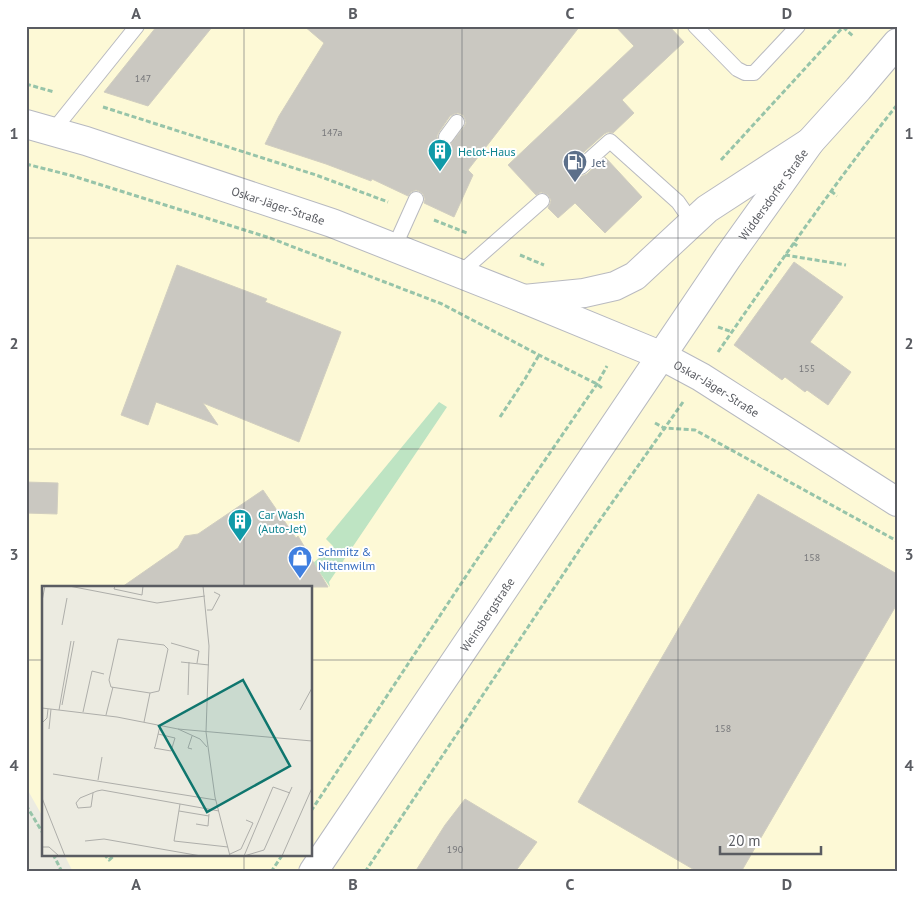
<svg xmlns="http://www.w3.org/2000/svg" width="923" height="898" font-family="'PT Sans',sans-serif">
<rect width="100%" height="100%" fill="#ecebe1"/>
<!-- commercial -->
<path fill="#fdf9d6" d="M26 26H897V872H73L64 854H311V587H44V819L26 787Z"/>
<!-- green -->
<path fill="#bee4c3" d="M439 402 447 407 329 582 330 587 313 563 333 546 326 539Z"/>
<!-- building -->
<g fill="#cac8c1" stroke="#d1cec0" fill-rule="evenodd">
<path d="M157 26H213L148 106 104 92Z"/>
<path d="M304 26H580L468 170 473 175 454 217 424 203 425 199 423 194 419 191 416 190 411 192 408 196 372 179 371 181 326 164 265 144 279 116 324 43ZM458 113 463 115 465 119 466 123 464 127 450 145 446 146 441 144 438 140 437 136 439 132 450 116 454 114Z"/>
<path d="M615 26H669L684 42 622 100 634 113 613 133 608 132 604 134 575 160 573 164 572 168 574 172 578 175 582 176 587 174 605 157 642 197 605 233 575 203 558 218 548 208 550 204 551 200 548 195 544 193 541 192 536 195 508 165 634 46Z"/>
<path d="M794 262 843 297 810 342 851 372 828 405 807 390 805 392 785 377 782 380 734 345Z"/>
<path d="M177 265 267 299 265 302 341 332 299 442 203 403 218 425 156 402 148 425 121 415Z"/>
<path d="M26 482 58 483 57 514 26 513Z"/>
<path d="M263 490 296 538 298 536 328 587H122L178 548 185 536 198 534Z"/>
<path d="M758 494 897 574V604L741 872H698L578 802 701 590Z"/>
<path d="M465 799 537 842 515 872H415L445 825Z"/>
</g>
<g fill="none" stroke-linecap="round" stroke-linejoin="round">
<defs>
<g id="lane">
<path d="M695 26 737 69 745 73H754L798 26"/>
<path d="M52 132 137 26"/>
<path d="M446 137 457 122"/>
<path d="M581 167 610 141 678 202 692 222"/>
<path d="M394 248 416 199"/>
<path d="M459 274 542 201"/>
</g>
<path id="street" d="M524 299 584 293 615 286 635 276 707 209 810 142"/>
<g id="secondary">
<path id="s1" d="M26 124 86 141 332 223 524 299 660 355 701 377 897 502"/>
<path id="s2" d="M313 872 728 257 810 142 858 89 897 43"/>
</g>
</defs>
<!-- lane casing -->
<use href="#lane" stroke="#b9bac0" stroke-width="16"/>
<!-- street casing -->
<use href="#street" stroke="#b9bac0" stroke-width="30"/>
<!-- secondary casing -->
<use href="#secondary" stroke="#b7b9c0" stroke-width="30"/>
<!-- path -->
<g stroke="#97c4a9" stroke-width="3" stroke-dasharray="5 2.5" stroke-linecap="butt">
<path d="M843 27 853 36"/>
<path d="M26 84 54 92"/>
<path d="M103 107 316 175 388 202"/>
<path d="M721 160 844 26"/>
<path d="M26 164 73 176 270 238 442 304 539 355 597 384 602 388"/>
<path d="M831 191 837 196"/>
<path d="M434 220 467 233"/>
<path d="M793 243 799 247"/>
<path d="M520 255 544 265"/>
<path d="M785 255 846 265"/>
<path d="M718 327 732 332"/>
<path d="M718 352C776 268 833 185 897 105"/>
<path d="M500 417 525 379 539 355"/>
<path d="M655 423 664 428 695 430 897 541"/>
<path d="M26 805 44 835"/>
<path d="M311 811 476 561 597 384 607 366"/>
<path d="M53 854 62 872"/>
<path d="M104 854 109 860 116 854"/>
<path d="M271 872 283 854"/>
<path d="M365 872 588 537 683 402"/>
</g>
<!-- lane -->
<use href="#lane" stroke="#fff" stroke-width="14"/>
<!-- street -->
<use href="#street" stroke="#fff" stroke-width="28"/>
<!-- secondary -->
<use href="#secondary" stroke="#fff" stroke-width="28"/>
</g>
<!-- grid -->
<path fill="none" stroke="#5a5c62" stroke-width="1" stroke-opacity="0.55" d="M244 26V587M462 26V872M678 26V872M26 238H897M26 449H897M26 660H44M311 660H897M244 854V872"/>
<!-- icons -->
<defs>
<symbol id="building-pin" viewBox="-11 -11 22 30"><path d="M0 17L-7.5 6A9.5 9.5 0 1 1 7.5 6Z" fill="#0f9aa8" stroke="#fff"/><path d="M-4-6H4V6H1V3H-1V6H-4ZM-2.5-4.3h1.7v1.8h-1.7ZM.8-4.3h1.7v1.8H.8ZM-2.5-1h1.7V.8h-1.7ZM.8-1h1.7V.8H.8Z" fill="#fff"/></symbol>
<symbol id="fuel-pin" viewBox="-11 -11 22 30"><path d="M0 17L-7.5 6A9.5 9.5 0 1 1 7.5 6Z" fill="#5c6f8a" stroke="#fff"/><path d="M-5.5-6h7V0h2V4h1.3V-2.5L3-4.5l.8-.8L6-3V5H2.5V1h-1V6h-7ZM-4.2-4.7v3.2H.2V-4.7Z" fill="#fff"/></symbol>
<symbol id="shop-pin" viewBox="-11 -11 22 30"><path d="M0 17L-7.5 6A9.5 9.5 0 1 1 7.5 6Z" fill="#3f7fe0" stroke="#fff"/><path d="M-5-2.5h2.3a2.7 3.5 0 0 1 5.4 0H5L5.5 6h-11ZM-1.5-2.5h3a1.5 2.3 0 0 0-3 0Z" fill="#fff"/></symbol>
</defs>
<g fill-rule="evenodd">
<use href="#building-pin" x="426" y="137" width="28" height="38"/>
<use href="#fuel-pin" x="561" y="148" width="28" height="38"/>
<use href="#building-pin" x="226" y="507" width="28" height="38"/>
<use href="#shop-pin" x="286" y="544" width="28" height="38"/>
</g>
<g text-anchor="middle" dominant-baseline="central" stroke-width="4" stroke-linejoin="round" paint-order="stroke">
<!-- number labels -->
<g font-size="10" fill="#76777a">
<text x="143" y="78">147</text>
<text x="332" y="132">147a</text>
<text x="807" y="368">155</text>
<text x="812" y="557">158</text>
<text x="723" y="728">158</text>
<text x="455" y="849">190</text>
</g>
<!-- culture labels -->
<g font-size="12" fill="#0d838f" stroke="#fff" text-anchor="start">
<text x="458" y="151">Helot-Haus</text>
<text x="258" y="514">Car Wash<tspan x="258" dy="14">(Auto-Jet)</tspan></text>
</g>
<!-- service labels -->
<g font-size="12" fill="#4e5e75" stroke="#fff" text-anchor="start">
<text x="592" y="162">Jet</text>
</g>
<!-- street labels -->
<g font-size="12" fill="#5a5c62" stroke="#fff">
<text stroke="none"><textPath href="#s2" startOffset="819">Widdersdorfer Straße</textPath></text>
<text stroke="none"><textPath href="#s1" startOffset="265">Oskar-Jäger-Straße</textPath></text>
<text stroke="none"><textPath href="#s1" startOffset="741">Oskar-Jäger-Straße</textPath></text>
<text stroke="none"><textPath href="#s2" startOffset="311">Weinsbergstraße</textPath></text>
</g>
<!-- shop labels -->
<g font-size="12" fill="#366cbe" stroke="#fff" text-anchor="start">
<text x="318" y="551">Schmitz &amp;<tspan x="318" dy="14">Nittenwilm</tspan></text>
</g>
</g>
<!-- overview -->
<g transform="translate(42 586)">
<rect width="270" height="270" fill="#ecebe1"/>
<path fill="none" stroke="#aeaeaa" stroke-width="1" d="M27 0 115 17 163 10M73 0 72 3 100 9 101 0M161 0 167 60 164 146 173 211 188 270M0 15 3 0M165 24H170L178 9 172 6M20 39 25 12M129 57 157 65 155 77M139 76 167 79M146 109 147 76M20 119 32 55M0 122 75 131 136 143 270 155M17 124 29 55M258 124 270 102M41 126 50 85 62 88M64 129 71 101M102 136 108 107 117 105 126 63 122 59 76 53 67 94 69 101 108 107M0 137 5 132 6 123M7 143 9 123M136 143 158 153 165 161M116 148 133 152 129 165 112 162 113 161 118 140M150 150 146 162 150 163M11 188 174 214M56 194 60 171M51 207 49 221 36 222 34 217 38 212 55 205 60 204 177 225M0 212 23 270M138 218 132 255 186 261M137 225 167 230M154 238 166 240 167 228M43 255 62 253 159 270M0 261H7L17 270M188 268 199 263 211 237 204 234M202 270 231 201 248 207M202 270 222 264 250 201M240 270 270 202"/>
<path fill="#0f766e" fill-opacity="0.15" stroke="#0f766e" stroke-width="2.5" d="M201 94 248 180 165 226 117 140Z"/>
<rect width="270" height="270" fill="none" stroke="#5a5c62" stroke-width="2.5"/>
</g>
<!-- border -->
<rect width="923" height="898" fill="none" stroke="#ffffff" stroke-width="55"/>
<!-- scale -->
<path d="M720 846v8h101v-8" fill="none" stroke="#5a5c62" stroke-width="2.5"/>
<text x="728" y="846" font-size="15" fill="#5a5c62" stroke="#ffffff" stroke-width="4" paint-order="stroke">20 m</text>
<rect x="28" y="28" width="868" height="842" fill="none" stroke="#5a5c62" stroke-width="2"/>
<g font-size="16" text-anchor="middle" font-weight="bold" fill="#5a5c62">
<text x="136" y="19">A</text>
<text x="353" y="19">B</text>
<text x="570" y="19">C</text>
<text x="787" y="19">D</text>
<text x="14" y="139">1</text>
<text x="909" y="139">1</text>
<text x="14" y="349">2</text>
<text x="909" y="349">2</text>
<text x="14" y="560">3</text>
<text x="909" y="560">3</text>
<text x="14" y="771">4</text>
<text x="909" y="771">4</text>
<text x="136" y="890">A</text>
<text x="353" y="890">B</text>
<text x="570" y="890">C</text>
<text x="787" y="890">D</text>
</g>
</svg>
